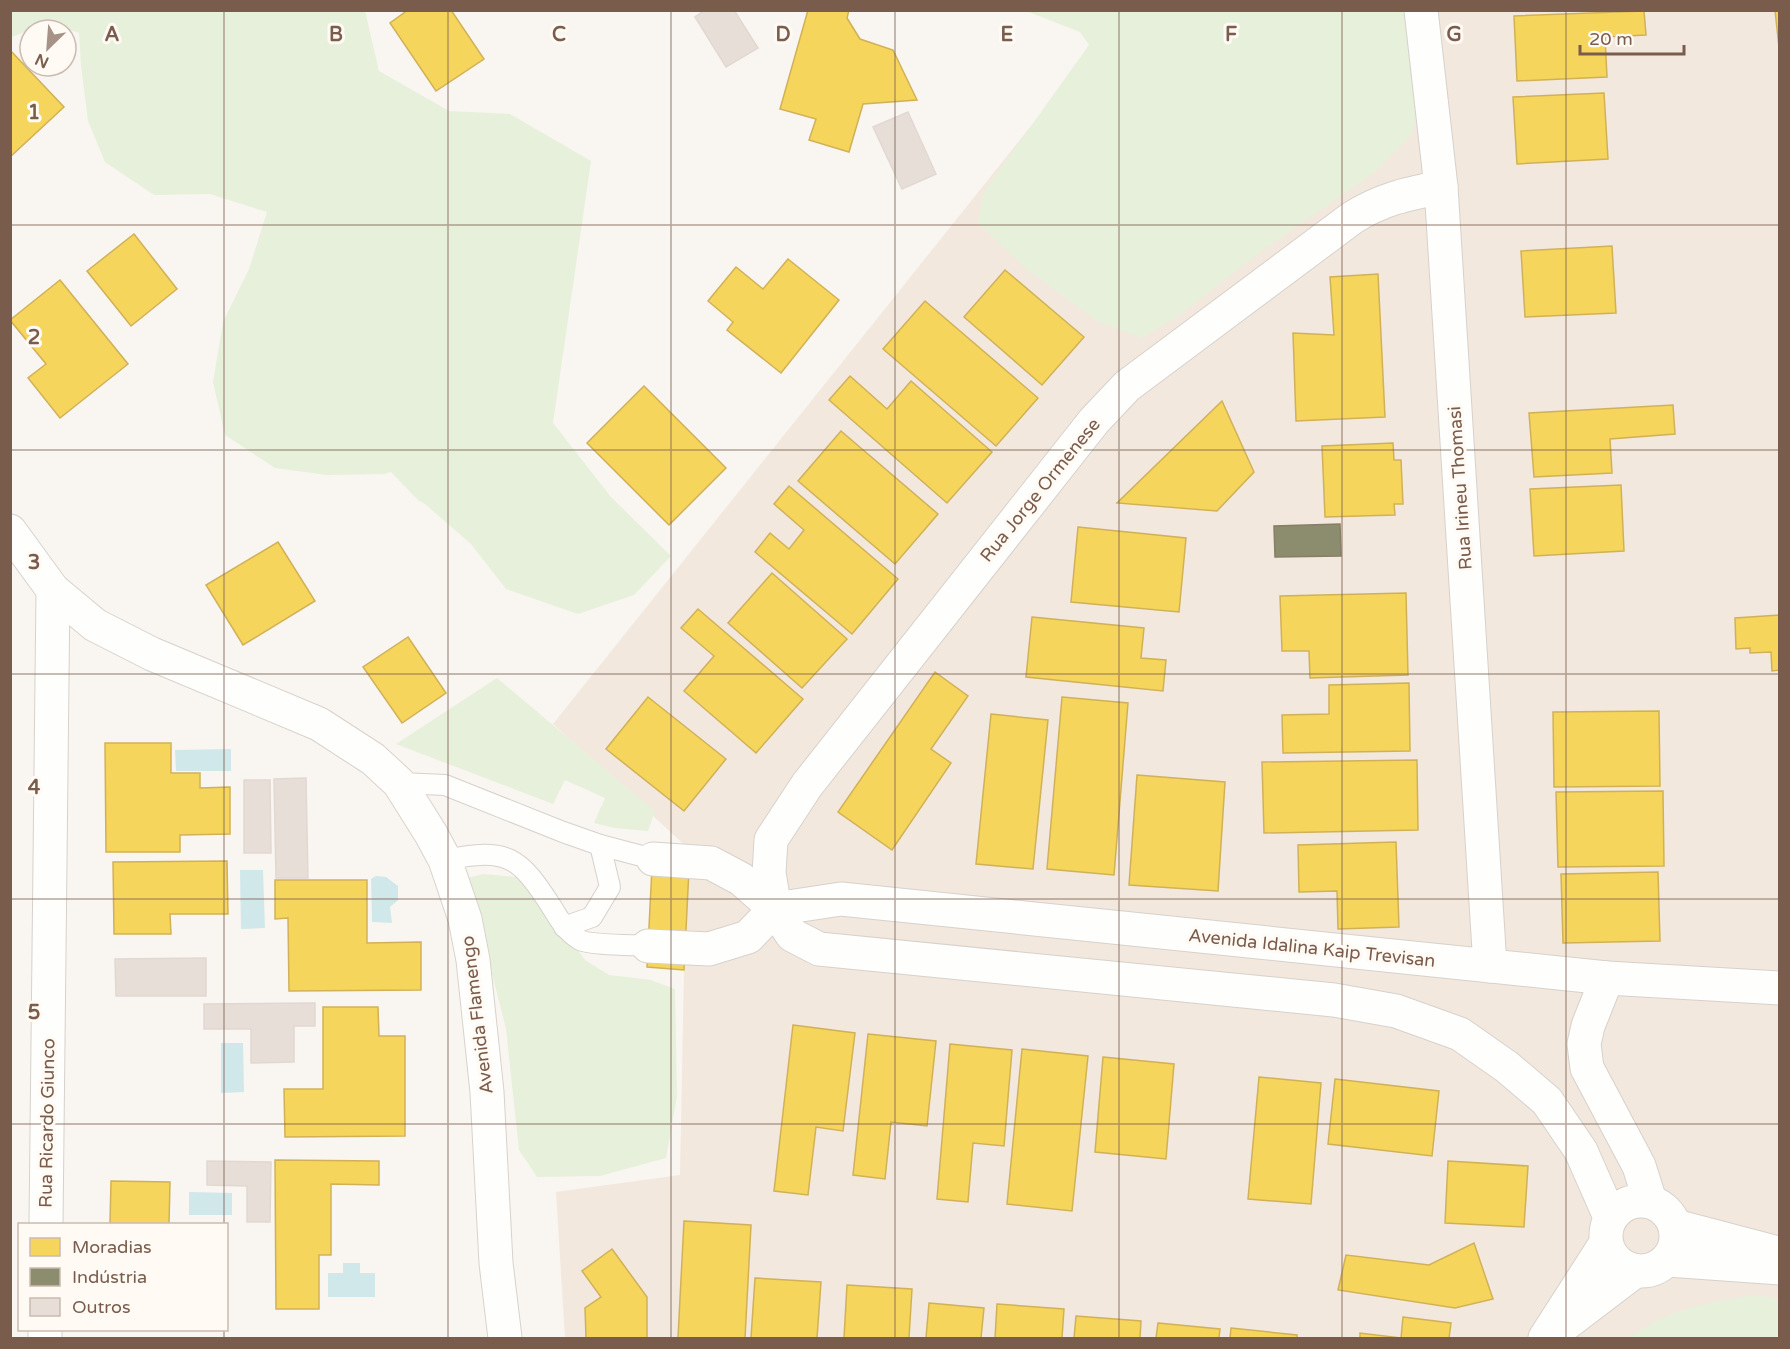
<svg xmlns="http://www.w3.org/2000/svg" width="1790" height="1349" font-family="'Varela Round',sans-serif">
<rect width="100%" height="100%" fill="#f9f5f0"/>
<!-- residential -->
<path fill="#f2e8de" d="M1123 11H1779V1338H565L556 1192 680 1175 684 970 647 967 653 847 689 849 553 724Z"/>
<!-- green -->
<g fill="#e7f0db">
<path d="M11 10 365 11 379 71 449 111 510 114 591 161 553 423 611 497 671 556 634 595 578 614 506 589 471 544 425 504 418 500 391 472 384 474 327 475 275 468 225 435 213 382 223 322 249 269 267 212 210 194 154 195 105 162 88 121 81 65 79 33 50 23 11 37Z"/>
<path d="M1026 11H1411L1421 98 1411 136 1375 172 1256 255 1178 316 1141 338 1097 321 1024 267 978 223 983 193 1089 45 1080 32Z"/>
<path d="M497 678 655 811 648 831 615 828 594 823 605 798 565 780 553 804 396 744Z"/>
<path d="M483 874 517 877 537 894 585 960 609 975 651 980 675 989 677 1096 666 1158 600 1176 537 1177 519 1150 506 1029 468 878Z"/>
<path d="M1757 1295 1779 1299V1338H1630C1668 1308 1711 1302 1757 1295Z"/>
</g>
<!-- water -->
<g fill="#d0e8ea">
<path d="M231 749V771H176L175 750Z"/>
<path d="M240 870H263L265 928 241 929Z"/>
<path d="M376 876 386 877 398 886V900L390 907 392 923 372 922 371 879Z"/>
<path d="M243 1043 244 1092 221 1093V1043Z"/>
<path d="M189 1192 232 1193V1215H189Z"/>
<path d="M343 1263H360V1273H375V1297H328V1273H343Z"/>
</g>
<!-- homes -->
<g fill="#f6d55c" stroke="#d1b158" stroke-width="1.5">
<path d="M408 10H451L484 59 436 91 390 23Z"/>
<path d="M808 10H849L847 18 860 39 893 50 917 100 863 104 849 152 809 140 816 119 780 109Z"/>
<path d="M1775 10H1780V57Z"/>
<path d="M1644 11 1646 35 1605 37 1607 77 1517 81 1514 16Z"/>
<path d="M10 50 64 107 10 157Z"/>
<path d="M1604 93 1608 159 1517 164 1513 97Z"/>
<path d="M134 234 177 289 131 326 87 271Z"/>
<path d="M1612 246 1616 313 1525 317 1521 251Z"/>
<path d="M788 259 839 300 781 373 727 330 733 322 708 301 736 267 763 289Z"/>
<path d="M1005 270 1084 337 1042 385 964 317Z"/>
<path d="M1378 274 1385 417 1296 421 1293 333 1334 335 1330 277Z"/>
<path d="M60 280 128 364 60 418 28 378 46 364 10 320Z"/>
<path d="M925 301 1038 398 996 446 883 349Z"/>
<path d="M850 376 887 409 911 381 992 452 947 503 829 400Z"/>
<path d="M644 386 726 468 669 525 587 443Z"/>
<path d="M1222 401 1254 472 1217 511 1117 503Z"/>
<path d="M1673 405 1675 434 1610 439 1612 473 1534 477 1529 413Z"/>
<path d="M841 431 938 514 895 564 798 481Z"/>
<path d="M1393 443 1394 460H1401L1403 504H1394L1395 515 1325 517 1322 446Z"/>
<path d="M1621 485 1624 551 1534 556 1530 489Z"/>
<path d="M789 486 898 579 852 634 755 552 770 533 789 549 804 530 774 504Z"/>
<path d="M1078 527 1186 538 1179 612 1071 602Z"/>
<path d="M278 542 315 601 243 645 206 585Z"/>
<path d="M772 573 847 639 802 688 728 623Z"/>
<path d="M1406 593 1408 675 1310 678 1309 651H1282L1280 596Z"/>
<path d="M698 609 803 699 756 753 684 691 714 656 681 628Z"/>
<path d="M1780 615V670L1772 671 1771 652 1750 653V648L1736 649 1735 618Z"/>
<path d="M1032 617 1144 628 1141 658 1166 660 1163 691 1026 677Z"/>
<path d="M408 637 446 693 402 723 363 667Z"/>
<path d="M935 672 968 696 931 749 951 763 892 850 838 812Z"/>
<path d="M1409 683 1410 751 1283 753 1282 715 1329 714V685Z"/>
<path d="M648 697 726 759 684 811 606 749Z"/>
<path d="M1062 697 1128 703 1114 875 1047 869Z"/>
<path d="M1659 711 1660 786 1554 787 1553 712Z"/>
<path d="M991 714 1048 720 1033 869 976 864Z"/>
<path d="M105 743H171V773H200V788L230 787V834L180 835V852H106Z"/>
<path d="M1417 760 1418 830 1264 833 1262 762Z"/>
<path d="M1137 775 1225 782 1218 891 1129 885Z"/>
<path d="M1663 791 1664 866 1558 867 1556 792Z"/>
<path d="M1396 842 1399 927 1338 929 1337 891 1299 892 1298 845Z"/>
<path d="M653 847 690 849 684 970 647 967Z"/>
<path d="M227 861 228 914H170L171 934H114L113 862Z"/>
<path d="M1658 872 1660 941 1563 943 1561 874Z"/>
<path d="M275 880H367V943L421 942V990L289 991 288 918 275 919Z"/>
<path d="M323 1007H378L379 1036H405V1136L285 1137 284 1089H323Z"/>
<path d="M793 1025 855 1033 843 1131 816 1127 808 1195 774 1191Z"/>
<path d="M868 1034 936 1041 927 1126 891 1122 885 1179 853 1175Z"/>
<path d="M950 1044 1012 1050 1004 1146 973 1143 968 1202 937 1199Z"/>
<path d="M1022 1049 1088 1056 1072 1211 1007 1204Z"/>
<path d="M1103 1057 1174 1064 1166 1159 1095 1152Z"/>
<path d="M1259 1077 1321 1083 1311 1204 1248 1199Z"/>
<path d="M1335 1079 1439 1091 1432 1156 1328 1144Z"/>
<path d="M275 1160 379 1161V1185L331 1184V1255H319V1309H276Z"/>
<path d="M1448 1161 1528 1166 1524 1227 1445 1223Z"/>
<path d="M111 1181 170 1182 169 1224H110Z"/>
<path d="M684 1221 751 1225 745 1338H678Z"/>
<path d="M1474 1243 1493 1299 1455 1308 1338 1290 1346 1255 1429 1265Z"/>
<path d="M612 1249 647 1297V1338H586L585 1308 601 1297 582 1271Z"/>
<path d="M755 1278 821 1282 817 1338H751Z"/>
<path d="M847 1285 912 1289 909 1338H844Z"/>
<path d="M929 1303 984 1308 981 1338H926Z"/>
<path d="M997 1304 1064 1309 1062 1338H995Z"/>
<path d="M1076 1316 1141 1321 1140 1338H1074Z"/>
<path d="M1403 1317 1451 1323 1449 1338H1360V1333L1401 1338Z"/>
<path d="M1158 1323 1220 1329 1219 1338H1156Z"/>
<path d="M1231 1328 1297 1335V1338H1230Z"/>
</g>
<!-- industry -->
<path fill="#8c8c6e" stroke="#877e64" stroke-width="1.5" d="M1340 524 1341 556 1275 557 1274 526Z"/>
<!-- building -->
<g fill="#e6ded7" stroke="#e2d8d2" stroke-width="1.5">
<path d="M705 10H734L758 48 726 67 695 17Z"/>
<path d="M908 112 936 174 902 189 873 127Z"/>
<path d="M306 778 308 878H276L274 779Z"/>
<path d="M244 780H270L271 853H244Z"/>
<path d="M206 958V996H116L115 959Z"/>
<path d="M315 1003V1026H294V1062L251 1063V1029H204V1004Z"/>
<path d="M207 1161 271 1162 270 1222H247V1186L207 1185Z"/>
</g>
<g fill="none" stroke-linecap="round" stroke-linejoin="round">
<defs>
<g id="lane">
<path d="M399 783 445 785 563 832 600 845 653 859"/>
<path d="M445 860C508 847 519 856 553 909 560 921 567 932 580 940 589 945 635 945 648 946"/>
<path d="M564 927 592 917 610 887 600 845"/>
</g>
<g id="street">
<path d="M1421 10 1441 187 1490 966"/>
<path d="M653 859 711 863 741 879 775 909 841 899 1607 978 1780 988"/>
<path d="M775 909 769 873 771 840 807 785 1094 421 1127 386 1352 218C1382 199 1407 194 1441 187"/>
<path d="M648 946 709 949 748 937 775 909 792 935 819 949 1334 1000 1396 1011 1460 1034 1507 1067 1547 1101 1581 1151 1610 1217"/>
<path d="M1607 978 1588 1026 1584 1044 1587 1068 1639 1166 1650 1201"/>
<circle cx="1641" cy="1236" r="35"/>
<path d="M46 1224 53 590"/>
<path d="M1675 1226 1778 1253"/>
<path d="M1668 1260 1780 1268"/>
<path d="M1564 1325 1635 1271"/>
<path d="M45 1330V1338"/>
<path d="M1545 1338 1606 1243"/>
</g>
<path id="secondary" d="M10 531 53 590 95 625 152 654 319 724 373 759 399 783 431 834 445 860 465 919 473 960 487 1092 496 1263 505 1338"/>
</defs>
<!-- lane casing -->
<use href="#lane" stroke="#d7d1cb" stroke-width="22"/>
<!-- street casing -->
<use href="#street" stroke="#d7d1cb" stroke-width="35"/>
<!-- secondary casing -->
<use href="#secondary" stroke="#d9d2cb" stroke-width="35"/>
<!-- lane -->
<use href="#lane" stroke="#fefefd" stroke-width="20"/>
<!-- street -->
<use href="#street" stroke="#fefefd" stroke-width="33"/>
<!-- secondary -->
<use href="#secondary" stroke="#fefefd" stroke-width="33"/>
</g>
<!-- grid -->
<path fill="none" stroke="#7a5c4d" stroke-width="1.5" stroke-opacity="0.55" d="M224 10V1224M448 10V1338M671 10V1338M895 10V1338M1119 10V1338M1342 10V1338M1566 10V1338M10 225H1780M10 450H1780M10 674H1780M10 899H1780M10 1124H1780M224 1330V1338"/>
<g text-anchor="middle" dominant-baseline="central" stroke-width="6" stroke-linejoin="round" paint-order="stroke">
<!-- street labels -->
<g font-size="18" fill="#7a5c4d" stroke="#fffaf3">
<text transform="translate(1460 488) rotate(-94)">Rua Irineu Thomasi</text>
<text transform="translate(1040 490) rotate(-51)">Rua Jorge Ormenese</text>
<text transform="translate(1312 948) rotate(6)">Avenida Idalina Kaip Trevisan</text>
<text transform="translate(477 1015) rotate(-97)">Avenida Flamengo</text>
<text transform="translate(47 1123) rotate(-89)">Rua Ricardo Giunco</text>
</g>
</g>
<g font-size="20" text-anchor="middle" font-weight="bold" fill="#7a5c4d" stroke="#fffaf3" stroke-width="6" stroke-linejoin="round" paint-order="stroke">
<text x="112" y="41">A</text>
<text x="336" y="41">B</text>
<text x="559" y="41">C</text>
<text x="783" y="41">D</text>
<text x="1007" y="41">E</text>
<text x="1231" y="41">F</text>
<text x="1454" y="41">G</text>
<text x="34" y="119">1</text>
<text x="34" y="344">2</text>
<text x="34" y="569">3</text>
<text x="34" y="794">4</text>
<text x="34" y="1019">5</text>
</g>
<!-- border -->
<rect width="1790" height="1349" fill="none" stroke="#7a5c4d" stroke-width="24"/>
<!-- legend -->
<rect x="18" y="1223" width="210" height="108" fill="#fffaf3" stroke="#cabbb1" stroke-width="1.5"/>
<rect x="30" y="1238" width="30" height="18" fill="#f6d55c" stroke="#cabbb1" stroke-width="1.5"/>
<text x="72" y="1253" font-size="18" fill="#7a5c4d">Moradias</text>
<rect x="30" y="1268" width="30" height="18" fill="#8c8c6e" stroke="#cabbb1" stroke-width="1.5"/>
<text x="72" y="1283" font-size="18" fill="#7a5c4d">Indústria</text>
<rect x="30" y="1298" width="30" height="18" fill="#e6ded7" stroke="#cabbb1" stroke-width="1.5"/>
<text x="72" y="1313" font-size="18" fill="#7a5c4d">Outros</text>
<!-- north arrow -->
<g transform="translate(48 48) rotate(205)"><circle r="28" fill="#fffaf3" stroke="#cabbb1" stroke-width="1.5"/>
<path d="M0-4.5L10 22L0 15L-10 22Z" fill="#a69286"/>
<text y="-9" font-size="16" font-weight="bold" text-anchor="middle" fill="#7a5c4d">N</text>
</g>
<!-- scale -->
<path d="M1580 45v9h104v-9" fill="none" stroke="#7a5c4d" stroke-width="3"/>
<text x="1589" y="45" font-size="18" fill="#7a5c4d" stroke="#fffaf3" stroke-width="4.5" paint-order="stroke">20 m</text>
</svg>
